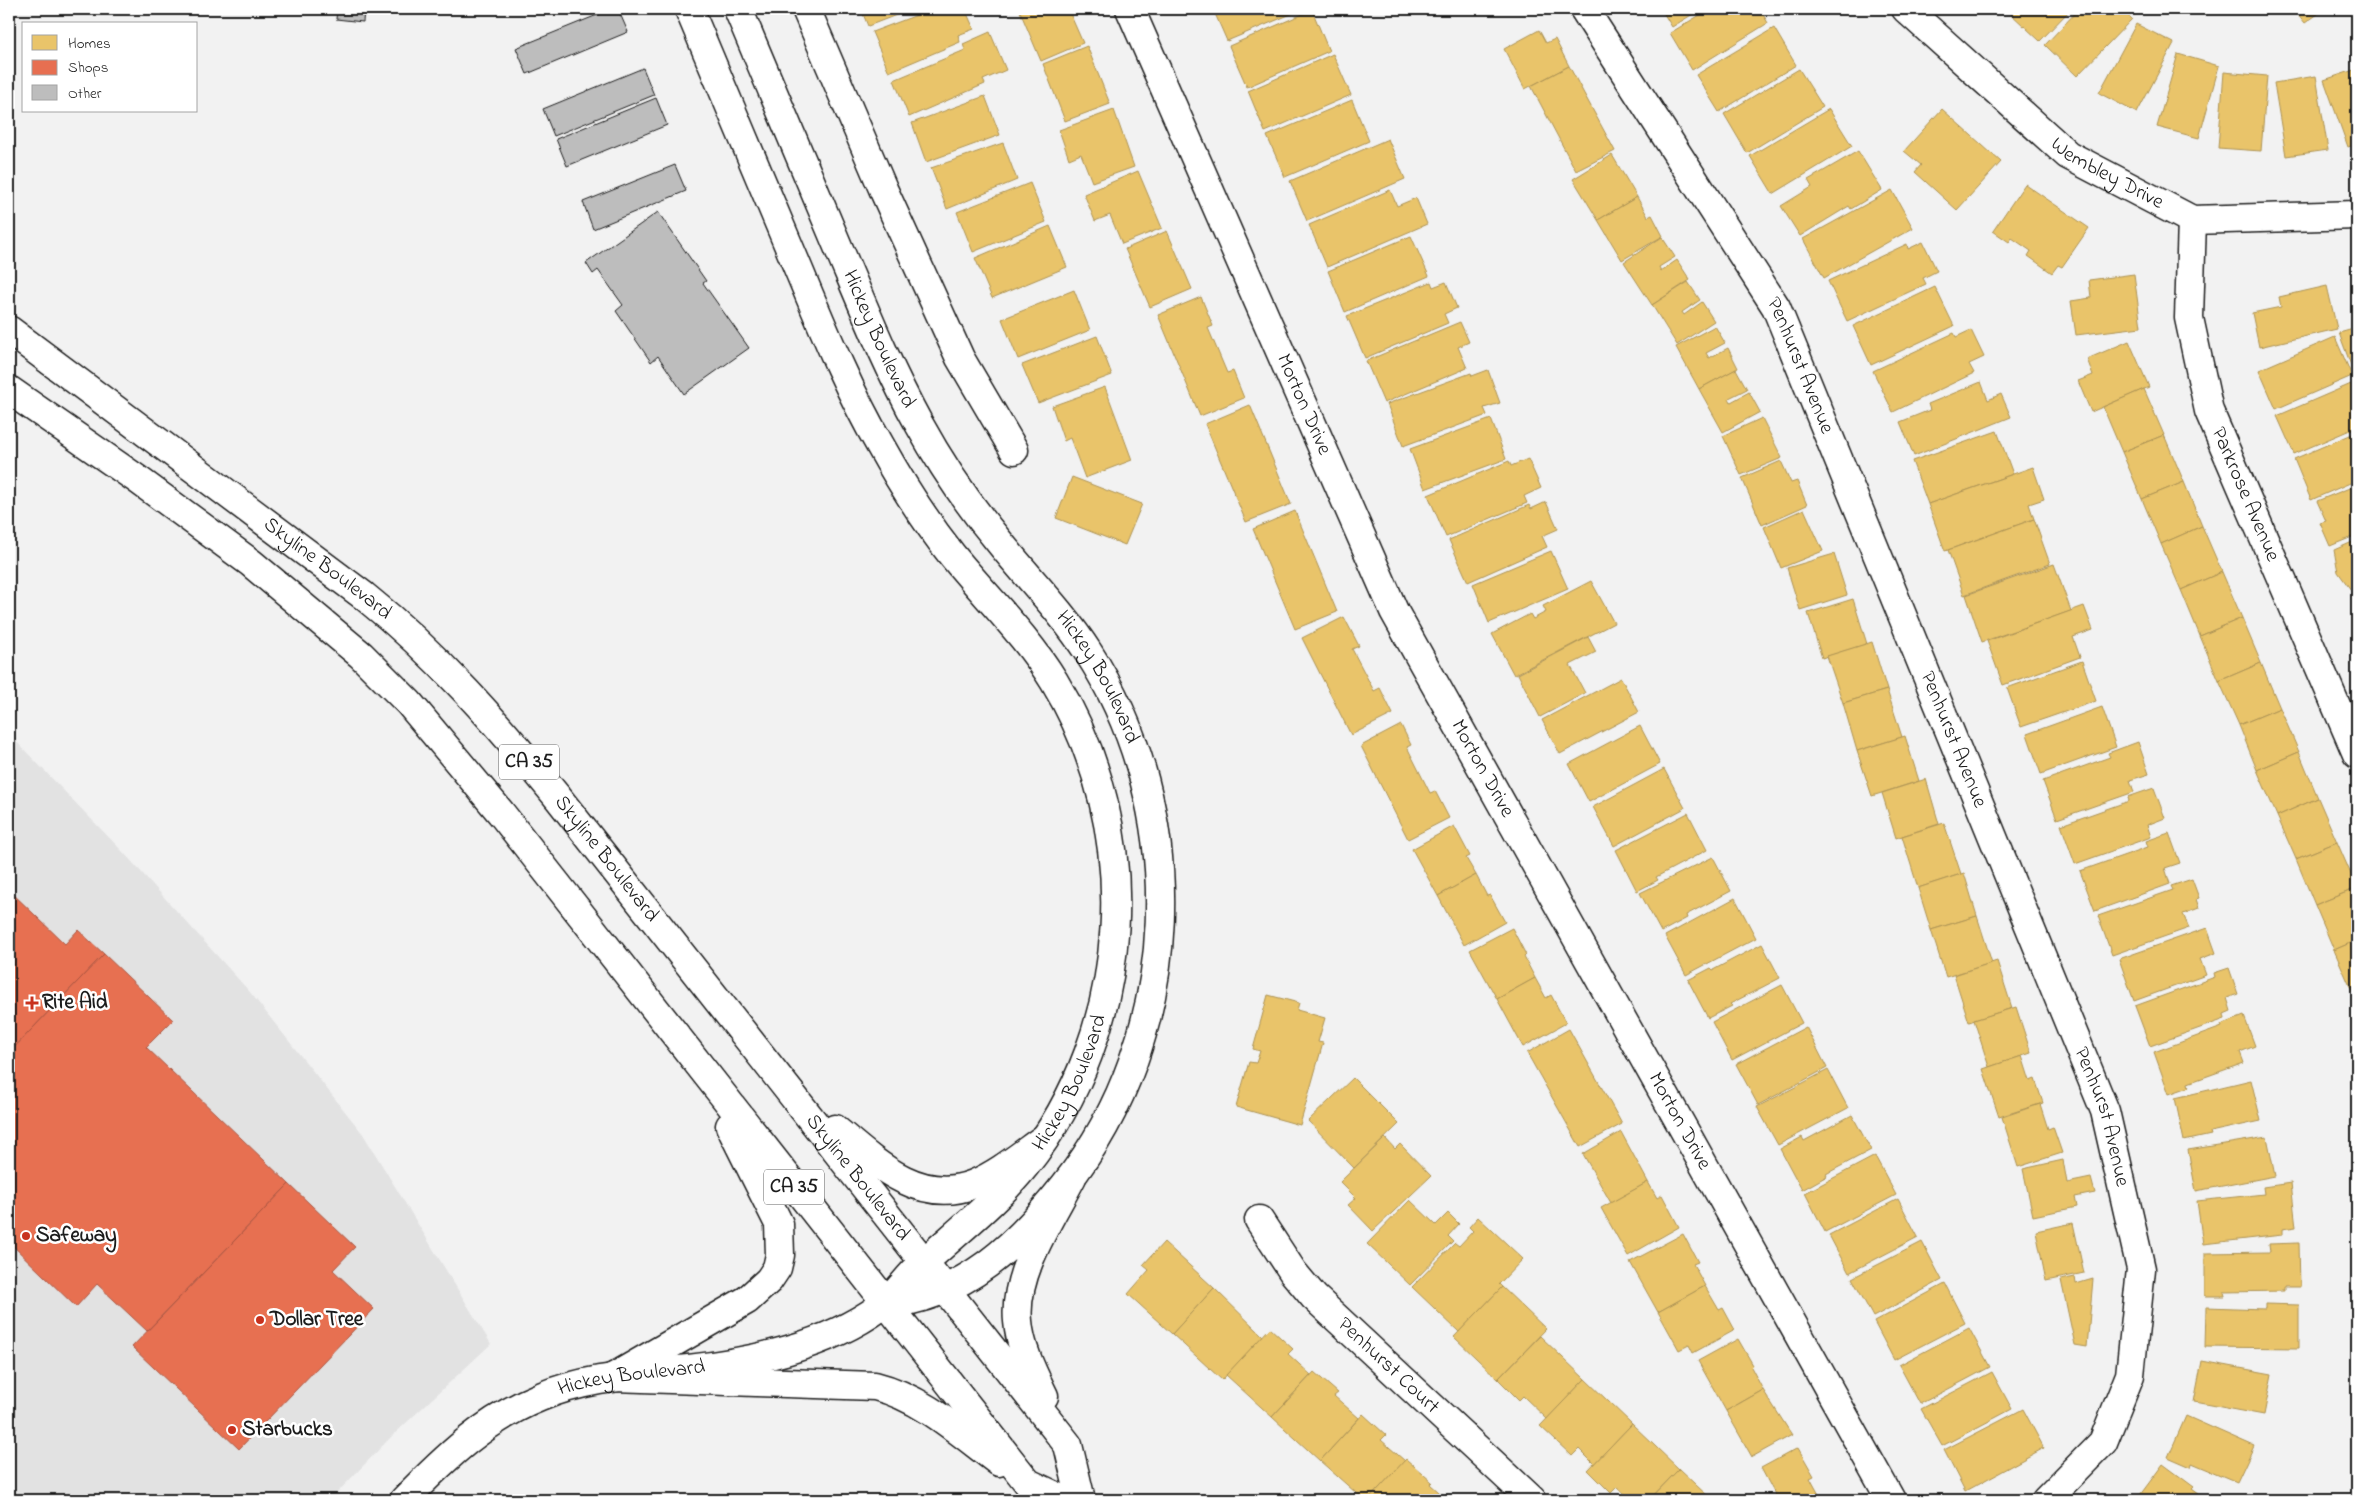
<svg xmlns="http://www.w3.org/2000/svg" width="2366" height="1509" font-family="'Indie Flower',sans-serif">
<rect width="100%" height="100%" fill="#f2f2f2"/>
<filter id="ink" filterUnits="userSpaceOnUse"><feTurbulence type="fractalNoise" baseFrequency=".02" numOctaves="2"/><feDisplacementMap in="SourceGraphic" scale="10" xChannelSelector="R" yChannelSelector="G"/><feConvolveMatrix kernelMatrix="1 2 1 2 8 2 1 2 1" color-interpolation-filters="sRGB"/></filter>
<g filter="url(#ink)">
<!-- built -->
<path fill="#e2e2e2" d="M9 734 124 853 249 991 363 1134 491 1344 391 1437 330 1500H9Z"/>
<!-- homes -->
<g fill="#e9c46a" stroke="#ac9253">
<path d="M861 9H912L868 26Z"/>
<path d="M933 9H965L974 29 958 35 960 42 889 72 872 32Z"/>
<path d="M1019 9H1068L1083 43 1041 61Z"/>
<path d="M1213 9H1303L1227 41Z"/>
<path d="M1661 9H1701L1672 27Z"/>
<path d="M1710 9H1760L1768 23 1692 70 1670 33Z"/>
<path d="M2014 9H2071L2040 41 2010 13Z"/>
<path d="M2079 9H2121L2132 19 2077 76 2045 45Z"/>
<path d="M2294 9H2325L2305 23Z"/>
<path d="M1312 10 1329 51 1247 87 1229 46Z"/>
<path d="M2136 24 2174 43 2137 113 2099 93Z"/>
<path d="M1774 28 1796 65 1719 112 1696 75Z"/>
<path d="M1539 30 1546 43 1555 39 1569 66 1525 89 1504 49Z"/>
<path d="M990 32 1006 70 983 80 985 84 909 117 894 80 965 50 963 44Z"/>
<path d="M1087 46 1110 104 1065 121 1043 64Z"/>
<path d="M1333 54 1351 95 1265 132 1248 91Z"/>
<path d="M2178 54 2219 66 2199 138 2157 127Z"/>
<path d="M1569 66 1615 151 1576 171 1531 86Z"/>
<path d="M1799 69 1823 107 1747 153 1724 114Z"/>
<path d="M2357 69V144L2348 147 2324 80Z"/>
<path d="M2224 72 2267 76 2261 151 2218 148Z"/>
<path d="M2316 76 2328 150 2286 156 2274 83Z"/>
<path d="M985 96 1000 135 926 162 912 123Z"/>
<path d="M1352 100 1369 141 1285 177 1267 136Z"/>
<path d="M1829 109 1852 146 1773 194 1750 156Z"/>
<path d="M1942 109 2001 162 1957 210 1915 172 1921 165 1904 151Z"/>
<path d="M1114 110 1134 167 1092 182 1081 154 1069 159 1059 130Z"/>
<path d="M1388 139 1405 179 1307 221 1290 181Z"/>
<path d="M1003 143 1017 180 947 209 931 168Z"/>
<path d="M1858 151 1882 190 1851 209 1849 206 1800 236 1781 206 1812 187 1808 180Z"/>
<path d="M1612 155 1637 197 1598 220 1573 179Z"/>
<path d="M1138 171 1162 228 1122 244 1110 215 1095 221 1084 194Z"/>
<path d="M1030 183 1046 222 973 252 957 212Z"/>
<path d="M2025 184 2089 228 2062 267 2058 265 2052 273 2028 256 2031 251 2012 238 2009 242 1993 231Z"/>
<path d="M1390 190 1397 206 1416 198 1427 224 1327 267 1309 225Z"/>
<path d="M1892 190 1913 228 1824 278 1803 239Z"/>
<path d="M1637 197 1648 217 1652 215 1663 236 1622 260 1598 220Z"/>
<path d="M1050 226 1067 267 992 298 975 258Z"/>
<path d="M1167 231 1192 289 1150 307 1125 249Z"/>
<path d="M1411 236 1429 276 1345 312 1328 271Z"/>
<path d="M1662 237 1675 257 1659 267 1661 271 1677 260 1690 280 1652 305 1624 262Z"/>
<path d="M1923 242 1937 271 1923 278 1926 284 1847 321 1828 281 1907 244 1908 249Z"/>
<path d="M2134 274 2141 327 2076 335 2071 301 2091 298 2089 280Z"/>
<path d="M1431 282 1433 287 1446 282 1457 308 1444 314 1448 323 1365 358 1347 316Z"/>
<path d="M1688 282 1700 300 1682 312 1684 315 1702 302 1714 321 1677 345 1652 305Z"/>
<path d="M2327 286 2337 329 2259 347 2252 313 2281 307 2279 297Z"/>
<path d="M1935 287 1954 326 1871 365 1853 326Z"/>
<path d="M1074 290 1090 330 1018 359 1002 319Z"/>
<path d="M1201 297 1213 326 1208 328 1227 373 1233 371 1244 398 1200 416 1158 315Z"/>
<path d="M1460 322 1469 342 1458 347 1467 368 1384 403 1366 361Z"/>
<path d="M1715 326 1725 343 1706 353 1709 358 1728 348 1738 368 1699 389 1676 347Z"/>
<path d="M2357 328V366L2352 368 2339 333Z"/>
<path d="M1971 330 1984 357 1969 364 1974 373 1893 412 1873 371 1954 333 1956 337Z"/>
<path d="M1097 336 1112 375 1038 403 1022 365Z"/>
<path d="M2335 337 2352 376 2276 409 2259 370Z"/>
<path d="M2129 341 2149 387 2091 412 2078 381 2093 375 2087 359Z"/>
<path d="M1736 369 1747 389 1729 398 1731 402 1749 392 1760 412 1723 432 1699 389Z"/>
<path d="M1488 370 1500 403 1484 408 1487 415 1403 446 1387 404 1471 373 1472 376Z"/>
<path d="M1981 382 1988 400 2001 394 2011 417 1914 456 1900 422 1930 410 1928 404Z"/>
<path d="M2351 384 2352 386 2357 384V427L2294 454 2277 416Z"/>
<path d="M1105 387 1132 460 1085 478 1070 438 1064 441 1052 406Z"/>
<path d="M2144 389 2164 435 2122 452 2103 407Z"/>
<path d="M1250 405 1291 504 1246 522 1205 424Z"/>
<path d="M1762 418 1782 458 1741 475 1723 436Z"/>
<path d="M1491 419 1506 459 1425 489 1410 449Z"/>
<path d="M1997 431 2013 474 1928 504 1912 461Z"/>
<path d="M2357 432V480L2311 500 2294 459Z"/>
<path d="M2164 435 2184 482 2142 499 2122 452Z"/>
<path d="M1528 459 1541 488 1524 496 1527 503 1446 537 1428 495 1509 461 1511 466Z"/>
<path d="M1781 461 1791 483 1797 481 1807 505 1762 525 1742 478Z"/>
<path d="M2033 467 2044 499 2029 504 2034 519 1945 551 1928 504Z"/>
<path d="M1072 477 1142 504 1125 545 1056 518Z"/>
<path d="M2184 482 2202 526 2161 544 2142 499Z"/>
<path d="M2357 485V535L2330 546 2320 523 2326 521 2317 501Z"/>
<path d="M1546 502 1558 529 1542 536 1547 547 1468 582 1449 540 1529 505 1531 509Z"/>
<path d="M1804 509 1823 551 1781 568 1764 527Z"/>
<path d="M1295 511 1337 612 1295 629 1253 529Z"/>
<path d="M2034 519 2050 564 1964 595 1948 550Z"/>
<path d="M2202 526 2222 572 2181 590 2161 544Z"/>
<path d="M2357 540V588L2351 590 2338 572 2334 550Z"/>
<path d="M1551 551 1568 589 1489 623 1473 584Z"/>
<path d="M1834 554 1847 595 1800 610 1787 568Z"/>
<path d="M2054 564 2071 611 1982 642 1966 595Z"/>
<path d="M2222 572 2242 618 2200 636 2181 590Z"/>
<path d="M1591 581 1614 623 1514 675 1492 634 1530 614 1533 619 1546 612 1543 606Z"/>
<path d="M1853 599 1867 644 1822 658 1808 613Z"/>
<path d="M2084 606 2093 630 2073 637 2080 657 2003 685 1987 641Z"/>
<path d="M1344 617 1359 646 1352 649 1374 691 1380 688 1393 714 1351 735 1302 638Z"/>
<path d="M2242 618 2261 663 2219 681 2200 636Z"/>
<path d="M1588 637 1596 652 1570 665 1585 693 1540 717 1518 674Z"/>
<path d="M1872 642 1887 690 1843 703 1827 656Z"/>
<path d="M2082 661 2096 701 2021 727 2007 688Z"/>
<path d="M2261 663 2280 708 2239 725 2219 681Z"/>
<path d="M1621 678 1639 712 1560 754 1542 720Z"/>
<path d="M1887 690 1902 737 1857 751 1843 703Z"/>
<path d="M2102 707 2116 747 2041 774 2027 734Z"/>
<path d="M2280 708 2299 752 2257 770 2239 725Z"/>
<path d="M1401 725 1411 745 1407 747 1430 793 1435 791 1449 818 1408 839 1361 746Z"/>
<path d="M1640 726 1660 764 1589 802 1569 764Z"/>
<path d="M1905 736 1919 781 1872 796 1857 751Z"/>
<path d="M2138 742 2149 774 2130 780 2134 792 2057 819 2043 781 2110 757 2108 753Z"/>
<path d="M2299 752 2318 798 2277 816 2257 770Z"/>
<path d="M1664 769 1685 808 1614 846 1593 807Z"/>
<path d="M1926 779 1939 824 1896 838 1882 793Z"/>
<path d="M2154 788 2165 818 2147 825 2151 837 2075 864 2061 825 2129 801 2128 797Z"/>
<path d="M2318 798 2337 842 2296 859 2277 816Z"/>
<path d="M1688 813 1707 850 1656 877 1658 880 1637 891 1616 850Z"/>
<path d="M1944 823 1961 874 1918 888 1902 836Z"/>
<path d="M1454 826 1470 856 1466 858 1476 875 1438 896 1412 849Z"/>
<path d="M2169 833 2180 863 2165 868 2170 884 2095 911 2080 871 2148 847 2146 841Z"/>
<path d="M2337 842 2357 888 2315 905 2296 859Z"/>
<path d="M1713 857 1731 891 1686 915 1687 918 1661 932 1640 893Z"/>
<path d="M1964 873 1977 916 1931 930 1918 888Z"/>
<path d="M1476 875 1487 896 1490 895 1505 922 1464 945 1438 896Z"/>
<path d="M2192 879 2199 898 2196 899 2199 908 2183 914 2189 928 2112 955 2098 916 2173 890 2171 886Z"/>
<path d="M2357 888V940L2334 950 2315 905Z"/>
<path d="M1735 898 1756 938 1686 975 1665 936Z"/>
<path d="M1977 916 1992 963 1946 977 1931 930Z"/>
<path d="M1512 928 1526 955 1524 957 1535 978 1497 999 1470 950Z"/>
<path d="M2207 928 2216 953 2200 959 2206 975 2134 1001 2119 959Z"/>
<path d="M2357 940V991L2353 993 2334 950Z"/>
<path d="M1762 944 1780 978 1730 1004 1732 1006 1708 1018 1688 980 1711 968 1713 970Z"/>
<path d="M1997 961 2012 1008 1969 1022 1954 975Z"/>
<path d="M2229 968 2238 994 2227 998 2231 1011 2224 1014 2225 1019 2150 1046 2135 1006 2215 977 2214 973Z"/>
<path d="M1535 978 1546 998 1551 995 1566 1023 1523 1047 1497 999Z"/>
<path d="M1782 985 1802 1023 1732 1060 1712 1022Z"/>
<path d="M1268 995 1299 1003 1297 1010 1325 1018 1318 1042 1323 1043 1300 1125 1236 1107 1249 1062 1256 1063 1260 1051 1253 1049Z"/>
<path d="M2016 1007 2031 1053 1989 1067 1974 1020Z"/>
<path d="M2244 1016 2255 1046 2240 1052 2244 1063 2188 1083 2189 1087 2169 1094 2154 1052 2222 1027 2221 1025Z"/>
<path d="M1806 1027 1827 1068 1758 1105 1736 1064Z"/>
<path d="M1569 1029 1622 1124 1580 1147 1527 1053Z"/>
<path d="M2022 1056 2030 1081 2035 1079 2043 1103 1999 1117 1983 1069Z"/>
<path d="M1828 1070 1848 1108 1778 1145 1757 1107Z"/>
<path d="M1353 1078 1399 1124 1354 1168 1308 1121Z"/>
<path d="M2251 1080 2261 1121 2210 1132 2211 1135 2184 1141 2175 1098Z"/>
<path d="M2040 1104 2048 1129 2053 1127 2062 1153 2018 1167 2002 1117Z"/>
<path d="M1852 1115 1871 1150 1826 1174 1827 1176 1802 1190 1780 1149 1802 1137 1804 1141Z"/>
<path d="M1621 1132 1648 1182 1611 1203 1583 1154Z"/>
<path d="M2267 1137 2275 1176 2196 1191 2188 1150Z"/>
<path d="M1385 1138 1395 1149 1400 1144 1431 1176 1373 1231 1348 1205 1356 1198 1340 1182Z"/>
<path d="M1875 1156 1896 1195 1825 1232 1805 1193Z"/>
<path d="M2063 1160 2067 1183 2091 1178 2095 1193 2075 1197 2077 1207 2033 1216 2023 1169Z"/>
<path d="M1648 1182 1657 1198 1662 1195 1679 1227 1628 1256 1601 1208Z"/>
<path d="M2291 1183 2296 1227 2282 1229V1235L2203 1244 2197 1201 2264 1194 2263 1187Z"/>
<path d="M1898 1199 1918 1237 1849 1273 1829 1235Z"/>
<path d="M1410 1200 1436 1225 1448 1213 1459 1224 1448 1236 1453 1241 1410 1285 1367 1244Z"/>
<path d="M1478 1217 1523 1259 1499 1284 1502 1287 1459 1332 1412 1287 1455 1243 1459 1246 1473 1231 1469 1227Z"/>
<path d="M2073 1223 2084 1273 2046 1281 2036 1231Z"/>
<path d="M1683 1234 1698 1262 1693 1264 1705 1286 1658 1312 1630 1262Z"/>
<path d="M1164 1242 1214 1288 1172 1334 1128 1294 1149 1270 1143 1265Z"/>
<path d="M1922 1242 1942 1280 1873 1317 1852 1278Z"/>
<path d="M2299 1243 2300 1287H2284V1291L2224 1292 2225 1296H2205V1253L2270 1252 2269 1244Z"/>
<path d="M2075 1277 2076 1284 2093 1279 2087 1347 2075 1345 2061 1280Z"/>
<path d="M1945 1284 1965 1323 1894 1360 1874 1322Z"/>
<path d="M1705 1286 1719 1310 1723 1308 1735 1330 1693 1353 1689 1345 1679 1350 1658 1312Z"/>
<path d="M1502 1287 1546 1329 1498 1379 1454 1337Z"/>
<path d="M1214 1288 1263 1336 1222 1380 1172 1334Z"/>
<path d="M2265 1304 2299 1305V1348L2205 1347 2206 1307 2265 1309Z"/>
<path d="M1270 1328 1293 1349 1288 1354 1311 1375 1272 1417 1226 1375Z"/>
<path d="M1969 1328 1990 1367 1920 1404 1899 1365Z"/>
<path d="M1540 1336 1585 1379 1547 1419 1523 1396 1519 1400 1498 1379Z"/>
<path d="M1738 1339 1753 1365 1751 1367 1763 1390 1726 1411 1698 1361Z"/>
<path d="M2202 1361 2272 1374 2264 1415 2194 1402Z"/>
<path d="M1314 1372 1338 1393 1334 1396 1359 1418 1320 1461 1272 1417Z"/>
<path d="M1992 1372 2012 1409 1942 1446 1921 1409Z"/>
<path d="M1585 1379 1632 1424 1594 1464 1579 1449 1572 1456 1540 1426Z"/>
<path d="M1763 1390 1792 1435 1752 1457 1726 1411Z"/>
<path d="M2023 1409 2044 1448 1965 1491 1944 1450Z"/>
<path d="M1363 1414 1386 1435 1381 1440 1405 1461 1368 1500H1364L1320 1461Z"/>
<path d="M2186 1416 2254 1446 2237 1482 2192 1463 2191 1467 2168 1457Z"/>
<path d="M1632 1424 1679 1469 1649 1500H1632L1617 1487 1611 1493 1588 1470Z"/>
<path d="M1798 1448 1814 1476 1810 1478 1822 1500H1778L1761 1468Z"/>
<path d="M1406 1459 1432 1482 1430 1484 1448 1500H1368Z"/>
<path d="M2163 1464 2194 1487 2192 1489 2207 1500 2137 1499Z"/>
<path d="M1679 1469 1712 1500H1649Z"/>
</g>
<!-- shops -->
<g fill="#e76f51" stroke="#aa5641">
<path d="M9 890 65 944 78 930 104 954 9 1053Z"/>
<path d="M104 954 173 1020 146 1047 289 1184 147 1331 97 1284 76 1307 9 1242V1053Z"/>
<path d="M289 1184 355 1247 333 1270 374 1309 239 1449 132 1347Z"/>
</g>
<!-- building -->
<g fill="#bdbdbd" stroke="#1c1c1c">
<path d="M337 9H364L363 22 336 19Z"/>
<path d="M612 9H618L628 32 527 74 516 48Z"/>
<path d="M643 68 654 95 554 136 543 109Z"/>
<path d="M656 98 667 125 567 166 556 139Z"/>
<path d="M675 165 686 191 593 229 583 202Z"/>
<path d="M658 212 706 281 703 283 749 348 684 394 658 356 651 362 616 311 623 305 598 270 593 274 586 263Z"/>
</g>
<g fill="none" stroke-linecap="round" stroke-linejoin="round">
<defs>
<g id="street">
<path d="M806 9 884 191 960 358 1014 450"/>
<path id="s1" d="M1130 9 1394 611 1891 1500"/>
<path id="s2" d="M1584 9 1776 307 2105 1111 2141 1269 2130 1375 2103 1442 2046 1500"/>
<path id="s3" d="M1906 9 2068 155 2192 220 2357 215"/>
<path id="s4" d="M2192 220 2189 318 2209 411 2357 754"/>
<path id="s5" d="M1259 1220 1293 1272 1314 1297 1532 1500"/>
</g>
<g id="secondary">
<path id="s6" d="M738 9C771 89 805 169 839 249 864 308 888 368 919 424 942 466 970 507 1001 544 1030 580 1063 613 1088 652 1191 811 1184 1035 1065 1185 1019 1243 964 1298 885 1304"/>
<path id="s7" d="M404 1500C444 1459 485 1419 540 1397 587 1377 639 1375 689 1369 754 1361 825 1347 880 1307 896 1296 907 1277 922 1264 957 1232 995 1203 1025 1166 1134 1029 1145 831 1054 681 1026 635 986 597 952 555 925 521 901 483 880 445 846 386 821 323 795 261 760 177 724 93 689 9"/>
</g>
<g id="primary">
<path id="s8" d="M9 330 364 596C438 655 499 725 559 799L1068 1445 1081 1500"/>
<path d="M9 390 137 479 251 563 361 655 409 703 501 813 1028 1483 1064 1500"/>
<path d="M835 1129C873 1161 919 1206 974 1184 1000 1173 1022 1154 1045 1138"/>
<path d="M614 1377 875 1386C923 1398 960 1433 999 1462"/>
<path d="M614 1377 747 1300 769 1280 777 1268 780 1255 779 1224 730 1126"/>
<path d="M1044 1396C1033 1373 1020 1348 1018 1321 1013 1273 1051 1218 1072 1177"/>
</g>
</defs>
<!-- street casing -->
<use href="#street" stroke="#1c1c1c" stroke-width="31"/>
<!-- secondary casing -->
<use href="#secondary" stroke="#1c1c1c" stroke-width="31"/>
<!-- primary casing -->
<use href="#primary" stroke="#1c1c1c" stroke-width="31"/>
<!-- street -->
<use href="#street" stroke="#fff" stroke-width="28"/>
<!-- secondary -->
<use href="#secondary" stroke="#fff" stroke-width="28"/>
<!-- primary -->
<use href="#primary" stroke="#fff" stroke-width="28"/>
</g>
</g>
<!-- markers -->
<g fill="#c8321e" stroke="#fff" stroke-width="2">
<path d="M29.5 995.5h5v5h5v5h-5v5h-5v-5h-5v-5h5z"/>
<circle cx="26" cy="1236" r="5"/>
<circle cx="260" cy="1320" r="5"/>
<circle cx="232" cy="1430" r="5"/>
</g>
<g text-anchor="middle" dominant-baseline="central" stroke-width="5" stroke-linejoin="round" paint-order="stroke">
<!-- shield labels -->
<g fill="#fff" stroke="#606060" stroke-width="1">
<rect x="499" y="744.5" width="60" height="35" rx="4"/>
<rect x="764" y="1169.5" width="60" height="35" rx="4"/>
</g>
<g font-size="20" font-weight="bold" fill="#1c1c1c">
<text x="529" y="762">CA 35</text>
<text x="794" y="1187">CA 35</text>
</g>
<!-- street labels -->
<g font-size="21" fill="#1c1c1c" stroke="#fff">
<text stroke="none"><textPath href="#s3" startOffset="261">Wembley Drive</textPath></text>
<text stroke="none"><textPath href="#s6" startOffset="359">Hickey Boulevard</textPath></text>
<text stroke="none"><textPath href="#s2" startOffset="418">Penhurst Avenue</textPath></text>
<text stroke="none"><textPath href="#s1" startOffset="432">Morton Drive</textPath></text>
<text stroke="none"><textPath href="#s4" startOffset="284">Parkrose Avenue</textPath></text>
<text stroke="none"><textPath href="#s8" startOffset="398">Skyline Boulevard</textPath></text>
<text stroke="none"><textPath href="#s6" startOffset="764">Hickey Boulevard</textPath></text>
<text stroke="none"><textPath href="#s2" startOffset="822">Penhurst Avenue</textPath></text>
<text stroke="none"><textPath href="#s1" startOffset="838">Morton Drive</textPath></text>
<text stroke="none"><textPath href="#s8" startOffset="802">Skyline Boulevard</textPath></text>
<text stroke="none"><textPath href="#s7" startOffset="825">Hickey Boulevard</textPath></text>
<text stroke="none"><textPath href="#s2" startOffset="1228">Penhurst Avenue</textPath></text>
<text stroke="none"><textPath href="#s1" startOffset="1242">Morton Drive</textPath></text>
<text stroke="none"><textPath href="#s8" startOffset="1208">Skyline Boulevard</textPath></text>
<text stroke="none"><textPath href="#s5" startOffset="196">Penhurst Court</textPath></text>
<text stroke="none"><textPath href="#s7" startOffset="266">Hickey Boulevard</textPath></text>
</g>
<!-- poi labels -->
<g font-size="21" font-weight="bold" fill="#1c1c1c" stroke="#fff" text-anchor="start">
<text x="42" y="1003">Rite Aid</text>
<text x="36" y="1236">Safeway</text>
<text x="270" y="1320">Dollar Tree</text>
<text x="242" y="1430">Starbucks</text>
</g>
</g>
<!-- margin -->
<rect width="2366" height="1509" fill="none" stroke="#fff" stroke-width="30"/>
<rect x="15" y="15" width="2336" height="1479" fill="none" stroke="#1c1c1c" stroke-width="2" filter="url(#ink)"/>
<!-- legend -->
<rect x="22" y="22" width="175" height="90" fill="#ffffff" stroke="#a4a4a4"/>
<rect x="32" y="35" width="25" height="15" fill="#e9c46a" stroke="#a4a4a4"/>
<text x="68" y="48" font-size="15" fill="#1c1c1c">Homes</text>
<rect x="32" y="60" width="25" height="15" fill="#e76f51" stroke="#a4a4a4"/>
<text x="68" y="72" font-size="15" fill="#1c1c1c">Shops</text>
<rect x="32" y="85" width="25" height="15" fill="#bdbdbd" stroke="#a4a4a4"/>
<text x="68" y="98" font-size="15" fill="#1c1c1c">Other</text>
</svg>
